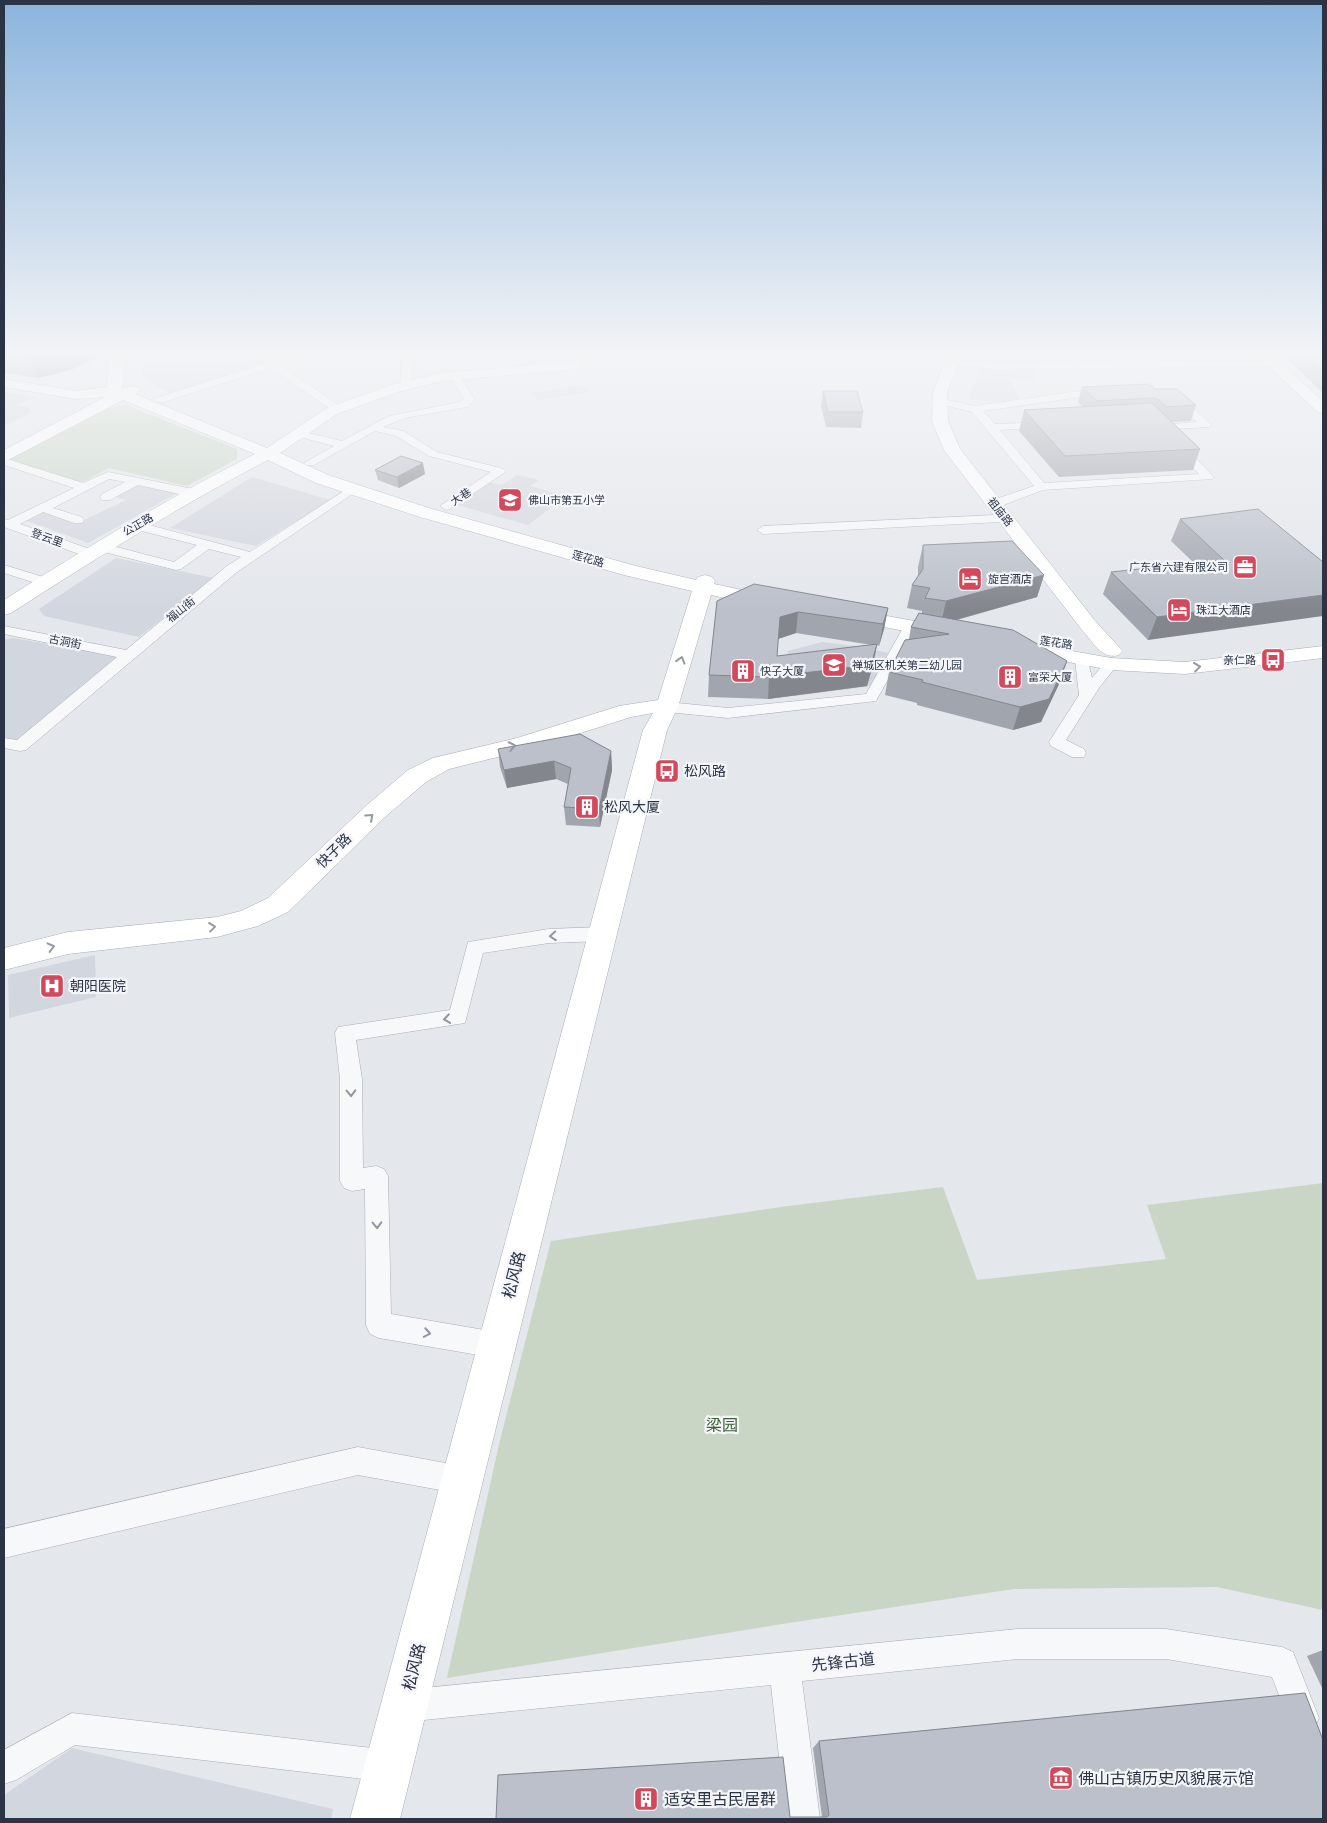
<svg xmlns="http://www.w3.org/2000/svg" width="1327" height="1823" font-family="'Fira Sans Condensed','Noto Sans SC',sans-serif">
<rect width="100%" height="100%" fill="#e4e7ec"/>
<!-- built -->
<g fill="#d2d6de">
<path d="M143 354H258L267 363 171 394 150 382 141 375Z"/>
<path d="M979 366 1032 368 1036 379 980 377Z"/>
<path d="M977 378 1012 380 1020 401 972 400 969 391Z"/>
<path d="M584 385 589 392 539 400 530 393Z"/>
<path d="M4 392 34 398 16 405 29 407 32 410 30 413 4 426Z"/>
<path d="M517 475 539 480 530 486 566 496 528 525 454 504 485 482 502 485Z"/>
<path d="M252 477 330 500 256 546 170 528Z"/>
<path d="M135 483 179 492 88 543 25 520 44 512 80 522 126 500 112 496Z"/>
<path d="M116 558 214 578 139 637 44 616 39 609Z"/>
<path d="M13 638 118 656 19 741 4 737V640Z"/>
<path d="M822 642 862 647 888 653 872 686 795 696 785 676 788 651Z"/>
<path d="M95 955 96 997 9 1018 8 975Z"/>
<path d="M72 1748 333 1809 331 1819H4V1795Z"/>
</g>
<!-- green -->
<g fill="#c9d6c5">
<path d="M126 405 237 449V459L187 486 109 468 79 484 5 460 97 411Z"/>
<path d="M1323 1183V1610L1217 1587 1014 1589 782 1624 447 1678 500 1440 551 1241 788 1206 943 1187 977 1280 1166 1259 1147 1205Z"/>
</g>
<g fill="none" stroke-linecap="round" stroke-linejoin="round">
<defs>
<g id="street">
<path d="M260 354H316L311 357 274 360 341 407 342 409 341 411H333L271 368 164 402H156L155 400 156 398 266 363Z"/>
<path d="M403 354H413L410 386 405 389 400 386Z"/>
<path d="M569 354H579L582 365 580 367H574Z"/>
<path d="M951 360 996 363 1274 361 1279 364 1274 367 996 369 948 365V361Z"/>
<path d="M455 373 459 374 475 400 467 407 405 418 383 427 403 431 437 452 504 469 506 471 504 473 450 509 446 510 440 506 491 472 429 456 396 436 375 431 314 465H306L304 463 334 446 292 435 291 433 292 431 296 430 342 441 389 416 460 402 464 399 450 376Z"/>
<path d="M1088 390H1104L1109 393 1104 396H1088L983 411 995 424 1049 422 1050 424 1045 427 1000 430 1044 483 1199 474 1172 446 1178 443 1182 444 1212 475 1214 477 1212 479 1043 490 998 507H990L988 504 990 501 1034 486 972 412 936 403 935 401 940 398 974 406Z"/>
<path d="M1174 397 1184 399 1210 423 1211 425 1210 427 1155 430 1154 428 1159 425 1197 422 1177 404 1170 402 1169 400Z"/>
<path d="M4 458 83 483 108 472 193 489 199 493 193 497 138 485 110 500H102L100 497 102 494 125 482 109 479 53 508 82 517 84 520 82 523H74L43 512 20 524 95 551 96 554 95 557 90 558 4 527V519L8 520 74 488 4 465Z"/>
<path d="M353 485 359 489 357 491 237 572 26 750 20 751 4 748V738L17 740 117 657 4 634V626L126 650 227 566 241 557 209 549 181 569 176 570 96 550 95 547 96 544 101 543 174 562 197 545 134 529 132 526 134 523 138 522 250 552Z"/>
<path d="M997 515 1003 519 1001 522 763 534 757 530 763 526Z"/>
<path d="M4 565 50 579 52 582 45 586 4 573Z"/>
<path d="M911 622 918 626 876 701 728 718 667 712 662 710 659 707 662 704 667 702 728 708 866 694 904 626Z"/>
<path d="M1082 656 1087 657 1092 678 1106 661H1116L1118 664 1099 688 1066 740 1084 749 1086 753 1084 757H1072L1051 746 1049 742 1079 695 1075 660 1077 657Z"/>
<path d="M601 927 608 929 611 934 608 939 601 941 549 943 483 953 465 1023 356 1040 362 1079 363 1168 376 1166 384 1169 388 1176 391 1314 496 1332 505 1336 509 1345 505 1354 496 1358 379 1338 370 1334 366 1325 365 1189 352 1191 344 1188 340 1181V1079L335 1033 338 1027 450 1010 468 942 549 929Z"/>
<path d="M358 1447 462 1466 472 1470 476 1480 472 1490 462 1494 358 1475 4 1558V1529Z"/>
<path d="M1018 1629H1166L1282 1647 1293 1652 1319 1718 1314 1729 1303 1734 1292 1729 1272 1677 1166 1659H1018L802 1681 820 1819H786L771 1685 404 1722 393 1717 388 1706 393 1695 404 1690Z"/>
<path d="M72 1713 389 1750 401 1754 405 1766 401 1778 389 1782 75 1745 16 1780 4 1784V1750Z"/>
</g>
<g id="secondary">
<path d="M111 354H125L122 389 133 386 138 387 140 390 135 394 267 448 327 408 391 385 443 373 577 361 582 362 584 365 582 368 577 369 443 381 401 391 337 414 280 453 328 475 432 509 636 566 696 580 698 577 705 575 712 577 715 581 714 584 775 597 778 601 775 605 768 607 711 595 678 707 667 730 400 1819H350L643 730 653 713 631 717 530 749 449 769 426 782 385 817 288 912 258 926 217 937 68 954 4 970V948L68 932 217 917 241 911 268 898 367 805 408 770 433 758 517 738 619 706 658 700 692 591 624 575 420 517 316 483 268 460C179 506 95 559 11 613L4 615V600C86 548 168 498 255 454L123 400 10 459 4 461V450L105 397 76 399 4 387V379L76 391 107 387Z"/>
<path d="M948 354H962L947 392 948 421 960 449 1096 622 1119 647 1123 651 1119 655C1102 660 1093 642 1082 630L944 450 932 421 933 392Z"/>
<path d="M1255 354H1270L1323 401V414L1318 412Z"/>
<path d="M849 609 947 627 954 629 957 633 954 637 947 639 842 619 839 615 842 611Z"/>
<path d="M1016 641 1111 658 1185 662 1323 646V658L1185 674 1111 670 1009 651 1005 647 1009 643Z"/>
</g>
</defs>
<!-- street casing -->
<use href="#street" stroke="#a9aeb7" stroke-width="1"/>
<!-- secondary casing -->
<use href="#secondary" stroke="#a9aeb7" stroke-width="1"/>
<!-- street -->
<use href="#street" fill="#f7f8fa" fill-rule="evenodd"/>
<!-- secondary -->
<use href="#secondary" fill="#fff" fill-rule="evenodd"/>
</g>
<!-- wall -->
<g fill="#a1a5ae" fill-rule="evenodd">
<path d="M4 354H106L70 370 38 378 4 373Z"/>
<path d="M1282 354H1323V393Z"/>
<path d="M1082 387 1155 389 1196 405 1191 421 1172 422 1200 449 1193 470 1059 477 1019 431 1024 410 1083 407 1078 402Z"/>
<path d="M823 391 863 412 861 428 826 427 821 406Z"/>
<path d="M375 470 425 474 399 488 378 480Z"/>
<path d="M1180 519 1323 562 1148 640 1103 594 1111 572 1194 563 1171 541Z"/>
<path d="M923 545 1044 575 1037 597 957 620 1067 661 1059 684 1041 722 1013 730 917 705V703L885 695 889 672 909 639 911 627 922 613V611L907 608 912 585 918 575V567Z"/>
<path d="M717 601 888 608 884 629 879 646 877 645 873 665 867 686 768 699 708 697 709 675ZM796 633 872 645 777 656 778 639Z"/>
<path d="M498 749 611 751 612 770 600 827 566 825 564 807 568 784 556 779 507 788 500 767Z"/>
<path d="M1323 1650V1690L1307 1656Z"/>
<path d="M1305 1693 1323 1740V1819H496L498 1775 783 1757 790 1817H822L813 1748 819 1741Z"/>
</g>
<!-- shaded-wall -->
<g fill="#83868d">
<path d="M28 354H106L70 370 38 378Z"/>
<path d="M423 463 425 474 399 488 397 477Z"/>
<path d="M1044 575 1037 597 941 624 946 601Z"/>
<path d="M1323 595V616L1148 640 1157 617Z"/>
<path d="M888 608 884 629 879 646 883 624Z"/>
<path d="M798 612 796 633 778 639 780 617Z"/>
<path d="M877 644 873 665 867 686 768 699 769 677Z"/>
<path d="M1067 661 1059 684 1041 722 1013 730 1020 707Z"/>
<path d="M611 751 612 770 600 827 599 809Z"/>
<path d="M554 761 556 779 507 788 504 770Z"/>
</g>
<!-- building -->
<g fill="#bbc0ca" stroke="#83868d">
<path d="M1304 354H1323V371Z"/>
<path d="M1149 384 1155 389H1177L1196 405 1167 407 1159 400 1154 398 1097 401 1082 387Z"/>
<path d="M823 391H857L863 412H828Z"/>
<path d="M1152 403 1200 449 1065 456 1024 410Z"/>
<path d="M401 456 423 463 397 477 375 470Z"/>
<path d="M1258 509 1323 562V595L1157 617 1111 572 1224 560 1180 519Z"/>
<path d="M1012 541 1044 575 946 601 925 598 930 588 912 585 923 569V545Z"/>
<path d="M754 584 888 608 883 624 798 612 780 617 777 656 877 644 871 665 769 677 709 675 717 601Z"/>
<path d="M919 613 1013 630 1067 661 1049 699 1020 707 922 682 923 680 889 672 905 640 949 634 911 627Z"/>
<path d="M580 734 611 751 599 809 564 807 571 768 554 761 504 770 498 749Z"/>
<path d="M1305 1693 1323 1740V1819H496L498 1775 783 1757 790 1817H827L829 1815 819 1741Z"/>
</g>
<!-- one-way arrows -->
<defs><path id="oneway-chevron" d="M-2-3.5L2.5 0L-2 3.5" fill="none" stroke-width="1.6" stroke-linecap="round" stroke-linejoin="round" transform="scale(1.25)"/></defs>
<g stroke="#959aa2">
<use href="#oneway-chevron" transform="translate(681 660) rotate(-73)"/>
<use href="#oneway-chevron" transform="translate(1197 667) rotate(-7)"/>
<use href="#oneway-chevron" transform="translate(512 746) rotate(-12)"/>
<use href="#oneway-chevron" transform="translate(370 817) rotate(-42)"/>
<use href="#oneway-chevron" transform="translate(212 927) rotate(-7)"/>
<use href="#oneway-chevron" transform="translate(51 947) rotate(-14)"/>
</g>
<g stroke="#9196a0">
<use href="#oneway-chevron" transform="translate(553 936) rotate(176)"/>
<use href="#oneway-chevron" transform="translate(447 1019) rotate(172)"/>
<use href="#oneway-chevron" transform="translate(351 1093) rotate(89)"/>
<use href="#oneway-chevron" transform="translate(377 1225) rotate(89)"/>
<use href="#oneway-chevron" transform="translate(427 1333) rotate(10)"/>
</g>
<!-- sky -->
<linearGradient id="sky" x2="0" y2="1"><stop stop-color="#8bb4dd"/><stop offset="0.58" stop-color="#f3f4f6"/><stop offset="1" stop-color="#f3f4f6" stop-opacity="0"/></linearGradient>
<rect width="1327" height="609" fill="url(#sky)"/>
<!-- icons -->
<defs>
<symbol id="school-square" viewBox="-11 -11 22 22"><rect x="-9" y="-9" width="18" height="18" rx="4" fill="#d1495b" stroke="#f4f6f9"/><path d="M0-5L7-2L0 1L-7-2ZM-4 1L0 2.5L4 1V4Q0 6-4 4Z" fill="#fff"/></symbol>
<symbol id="office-square" viewBox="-11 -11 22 22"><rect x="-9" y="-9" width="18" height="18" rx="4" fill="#d1495b" stroke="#f4f6f9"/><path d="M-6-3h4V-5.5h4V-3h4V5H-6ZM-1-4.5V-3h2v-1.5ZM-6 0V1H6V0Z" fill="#fff"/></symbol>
<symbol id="hotel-square" viewBox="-11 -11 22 22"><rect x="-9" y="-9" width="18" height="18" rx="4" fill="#d1495b" stroke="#f4f6f9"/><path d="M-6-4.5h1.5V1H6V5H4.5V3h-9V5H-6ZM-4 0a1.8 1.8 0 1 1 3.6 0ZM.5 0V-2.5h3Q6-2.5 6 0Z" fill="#fff"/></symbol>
<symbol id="bus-square" viewBox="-11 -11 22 22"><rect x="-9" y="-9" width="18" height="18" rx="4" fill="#d1495b" stroke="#f4f6f9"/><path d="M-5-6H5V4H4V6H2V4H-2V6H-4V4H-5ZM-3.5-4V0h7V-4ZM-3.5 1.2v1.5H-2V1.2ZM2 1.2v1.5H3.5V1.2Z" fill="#fff"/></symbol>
<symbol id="building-square" viewBox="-11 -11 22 22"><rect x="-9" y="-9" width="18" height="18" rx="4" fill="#d1495b" stroke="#f4f6f9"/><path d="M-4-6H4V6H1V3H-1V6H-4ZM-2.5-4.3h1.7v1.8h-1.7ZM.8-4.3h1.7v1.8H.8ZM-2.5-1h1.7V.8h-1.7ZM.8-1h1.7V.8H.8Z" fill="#fff"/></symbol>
<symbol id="hospital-square" viewBox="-11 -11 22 22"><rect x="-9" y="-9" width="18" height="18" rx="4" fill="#d1495b" stroke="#f4f6f9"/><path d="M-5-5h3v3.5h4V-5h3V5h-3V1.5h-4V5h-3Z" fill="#fff"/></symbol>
<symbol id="museum-square" viewBox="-11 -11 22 22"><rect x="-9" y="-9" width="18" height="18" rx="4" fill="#d1495b" stroke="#f4f6f9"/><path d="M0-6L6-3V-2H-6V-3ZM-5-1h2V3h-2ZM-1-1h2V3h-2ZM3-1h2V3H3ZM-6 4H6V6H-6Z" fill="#fff"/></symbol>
</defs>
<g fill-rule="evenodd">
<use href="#school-square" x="496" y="486" width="28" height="28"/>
<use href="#office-square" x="1231" y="553" width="28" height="28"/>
<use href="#hotel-square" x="956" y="565" width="28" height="28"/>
<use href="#hotel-square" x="1165" y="596" width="28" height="28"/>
<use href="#bus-square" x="1259" y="646" width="28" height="28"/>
<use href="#school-square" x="820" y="651" width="28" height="28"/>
<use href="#building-square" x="729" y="657" width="28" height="28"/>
<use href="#building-square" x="996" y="663" width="28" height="28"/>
<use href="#bus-square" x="653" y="757" width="28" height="28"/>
<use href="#building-square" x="573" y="793" width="28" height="28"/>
<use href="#hospital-square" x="38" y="972" width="28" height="28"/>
<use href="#museum-square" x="1047" y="1764" width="28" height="28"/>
<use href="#building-square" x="632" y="1785" width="28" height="28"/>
</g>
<g text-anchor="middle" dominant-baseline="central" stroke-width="4.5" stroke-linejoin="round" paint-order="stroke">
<!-- far-street labels -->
<g font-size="11" fill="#2b3445" stroke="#f4f6f9">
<text transform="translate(461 497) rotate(-34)">大巷</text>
<text transform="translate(1000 512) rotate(52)">祖庙路</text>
<text transform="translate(138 525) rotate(-30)">公正路</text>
<text transform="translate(47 538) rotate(20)">登云里</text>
<text transform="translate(588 559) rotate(16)">莲花路</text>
<text transform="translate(181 610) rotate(-39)">福山街</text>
<text transform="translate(65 642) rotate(11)">古洞街</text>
<text transform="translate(1056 643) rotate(9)">莲花路</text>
</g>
<!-- far-poi labels -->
<g font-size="11" fill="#2b3445" stroke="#f4f6f9" text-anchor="start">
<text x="528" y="500">佛山市第五小学</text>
<text x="1228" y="567" text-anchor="end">广东省六建有限公司</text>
<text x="988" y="579">旋宫酒店</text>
<text x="1196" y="610">珠江大酒店</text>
<text x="1256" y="660" text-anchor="end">亲仁路</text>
<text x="852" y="665">禅城区机关第二幼儿园</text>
<text x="760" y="671">快子大厦</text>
<text x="1028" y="677">富荣大厦</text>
</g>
<!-- poi labels -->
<g font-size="14" fill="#2b3445" stroke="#f4f6f9" text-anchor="start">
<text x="684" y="771">松风路</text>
<text x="604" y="807">松风大厦</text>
<text x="70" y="986">朝阳医院</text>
</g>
<!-- street labels -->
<g font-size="14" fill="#2b3445" stroke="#f4f6f9">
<text transform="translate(334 851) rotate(-45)">快子路</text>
</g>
<!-- near-street labels -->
<g font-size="16" fill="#2b3445" stroke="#f4f6f9">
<text transform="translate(514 1275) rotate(-76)">松风路</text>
<text transform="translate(843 1662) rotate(-6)">先锋古道</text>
<text transform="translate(414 1667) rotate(-76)">松风路</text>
</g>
<!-- near-park labels -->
<g font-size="16" fill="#3f6138" stroke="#f4f6f9">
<text x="722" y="1425">梁园</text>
</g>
<!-- near-poi labels -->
<g font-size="16" fill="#2b3445" stroke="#f4f6f9" text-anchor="start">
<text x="1078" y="1778">佛山古镇历史风貌展示馆</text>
<text x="664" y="1799">适安里古民居群</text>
</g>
</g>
<!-- border -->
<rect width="1327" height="1823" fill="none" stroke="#2b3445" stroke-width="10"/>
</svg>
